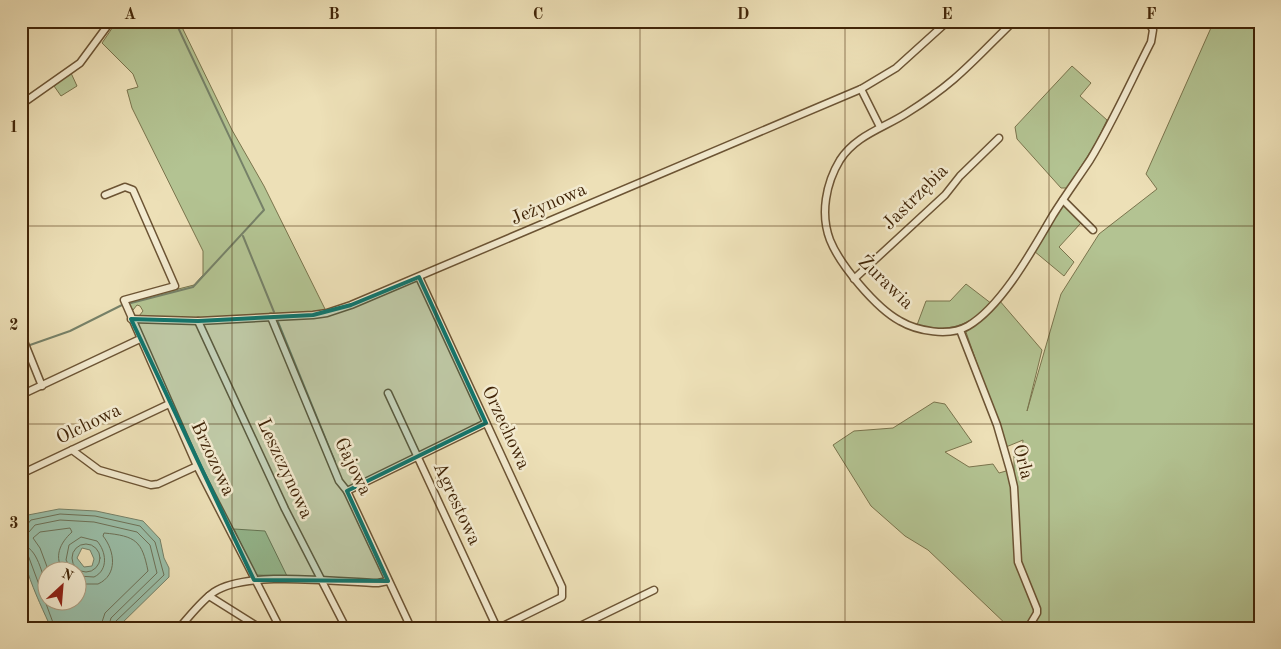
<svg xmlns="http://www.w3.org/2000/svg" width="1281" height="649" font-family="'Old Standard TT',serif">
<rect width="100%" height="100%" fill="#ede0b7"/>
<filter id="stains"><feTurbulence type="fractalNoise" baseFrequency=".004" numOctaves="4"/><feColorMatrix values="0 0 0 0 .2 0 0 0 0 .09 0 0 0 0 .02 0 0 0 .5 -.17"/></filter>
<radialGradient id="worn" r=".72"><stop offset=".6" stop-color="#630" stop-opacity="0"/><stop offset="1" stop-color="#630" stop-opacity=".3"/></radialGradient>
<!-- green -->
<g fill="#b3c392" stroke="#7a744d">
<path d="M117 21H179L232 130 264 186 326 311 197 318 139 316 143 311 140 306 137 305 133 310 127 302 194 285 203 275V251L132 108 127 90 138 87 133 74 102 43Z"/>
<path d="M1214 21H1260V628H1010L928 550 905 536 871 506 833 445 854 431 893 428 934 402 945 404 972 442 945 452 969 467 993 464 999 473 1006 471 1014 478V456L1022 451 1023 440 1006 447 966 332 990 313 999 300 1042 350 1027 411 1061 294 1099 234 1157 189 1146 174Z"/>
<path d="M1072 66 1091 83 1080 96 1107 120 1096 143 1067 188H1061L1017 139 1015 127Z"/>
<path d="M71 73 77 86 61 96 54 86Z"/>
<path d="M1066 206 1081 223 1059 247 1074 262 1064 276 1034 251 1062 207Z"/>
<path d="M966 284 992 304C967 326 950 333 917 325L926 301H950Z"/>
<path d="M234 529 265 531 287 576 256 575Z"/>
</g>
<!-- water -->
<path fill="#9abea8" stroke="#768168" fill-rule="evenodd" d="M59 509 96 511 143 521 160 539 164 558 169 568V577L117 628H51C39 600 8 543 28 515ZM82 548 90 550 94 559 92 566 84 567 77 558ZM48 572H78V602H48Z"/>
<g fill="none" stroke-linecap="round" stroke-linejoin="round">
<!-- shore -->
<g stroke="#6e7258" stroke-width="1">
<path d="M21 527 26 526 31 520 60 514 95 516 140 526 155 542 164 575 115 622 114 628"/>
<path d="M21 534 29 532 35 525 60 520 94 522 137 532 150 545 157 573 111 618 108 628"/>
<circle cx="86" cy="558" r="14"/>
<path d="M21 545C38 546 42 576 48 590"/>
<path d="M21 552 28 555 55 628"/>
<path d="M49 572 40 548 33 538 40 532 70 528 72 532C60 543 53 557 64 572"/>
<path d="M73 572 66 560 69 545 81 537 97 541C106 551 109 570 94 577L78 576"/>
<path d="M78 584H98C118 575 115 551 103 536L104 533C136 536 142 541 148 571L105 613 100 628"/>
</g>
<!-- stream -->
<g stroke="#768168" stroke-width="2">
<path d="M243 236 274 312"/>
<path d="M131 303 193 287 264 210 175 21"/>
<path d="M278 322 335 462"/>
<path d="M30 345 70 331 122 305"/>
<path d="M21 349 22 348"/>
</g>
<defs>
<g id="minor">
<path d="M1014 21C994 40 975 61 954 79 940 91 923 103 907 113 884 128 856 135 840 160 826 183 820 214 830 240 840 265 876 308 900 321 917 331 949 337 968 326 1002 306 1033 249 1053 215 1065 196 1078 178 1090 160 1113 122 1131 81 1151 42L1153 30 1148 21"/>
<path d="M861 89 880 127"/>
<path d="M21 98 26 101 80 63 111 21"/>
<path d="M105 195 125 187 133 190 175 286 124 300 197 466 280 628"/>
<path d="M1063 200 1093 230"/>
<path d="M419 277 562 587V597L499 628"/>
<path d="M854 279 945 195 960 176 999 138"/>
<path d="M271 317 339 481 347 491 411 628"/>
<path d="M131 319 198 321 313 315 327 313 351 305 861 89 896 68 948 21"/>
<path d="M198 321 285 509 346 628"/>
<path d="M960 330 997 425 1010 470 1014 487 1018 562 1037 609V613L1028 628"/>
<path d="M21 334 42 386"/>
<path d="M388 393 497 628"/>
<path d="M21 395 140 339"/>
<path d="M72 450 99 470 151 485 158 484 197 466"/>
<path d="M21 474 169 404"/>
<path d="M347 491 486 423"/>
<path d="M209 596 260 628"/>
<path d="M179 628C190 616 201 601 214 592 246 570 338 582 378 583L388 581"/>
<path d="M576 628 654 590"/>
</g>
</defs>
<!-- minor casing -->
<use href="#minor" stroke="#6c5434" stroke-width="9"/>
<!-- minor -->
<use href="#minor" stroke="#f3ebd0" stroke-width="6"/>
</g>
<!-- marked area -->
<path fill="#0f766e" fill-opacity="0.2" stroke="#0f766e" stroke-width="4" stroke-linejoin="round" d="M419 277 486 423 347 491 388 581 254 580 131 319 198 321 313 315 351 305Z"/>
<!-- grid -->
<path fill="none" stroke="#412508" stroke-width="1" stroke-opacity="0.55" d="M232 21V628M436 21V628M640 21V628M845 21V628M1049 21V628M21 226H1260M21 424H1260"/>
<g text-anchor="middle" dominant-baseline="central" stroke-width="5" stroke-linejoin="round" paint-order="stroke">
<!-- street labels -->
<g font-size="19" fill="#412508" stroke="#f3ebd0">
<text transform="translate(916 198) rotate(-45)">Jastrzębia</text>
<text transform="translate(549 205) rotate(-23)">Jeżynowa</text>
<text transform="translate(885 283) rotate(44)">Żurawia</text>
<text transform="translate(89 425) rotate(-26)">Olchowa</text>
<text transform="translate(505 428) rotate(65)">Orzechowa</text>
<text transform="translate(212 459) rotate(65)">Brzozowa</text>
<text transform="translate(1022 462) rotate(76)">Orla</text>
<text transform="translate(352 467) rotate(64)">Gajowa</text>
<text transform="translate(284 469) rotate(65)">Leszczynowa</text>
<text transform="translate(456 504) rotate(65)">Agrestowa</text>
</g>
</g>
<!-- margin -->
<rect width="1281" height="649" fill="none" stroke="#ede0b7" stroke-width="55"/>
<!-- north arrow -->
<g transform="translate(62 586) rotate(26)"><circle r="24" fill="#f3ebd0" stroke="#ac9c80"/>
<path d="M0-4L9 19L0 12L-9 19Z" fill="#8f2418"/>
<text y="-8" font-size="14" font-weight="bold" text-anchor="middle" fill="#412508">N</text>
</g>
<rect x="28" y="28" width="1226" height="594" fill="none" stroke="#412508" stroke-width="2"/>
<g font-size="16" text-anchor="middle" font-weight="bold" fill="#412508">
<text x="130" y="19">A</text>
<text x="334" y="19">B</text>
<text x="538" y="19">C</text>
<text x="743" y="19">D</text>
<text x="947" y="19">E</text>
<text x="1151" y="19">F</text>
<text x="14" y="132">1</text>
<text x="14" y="330">2</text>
<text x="14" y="528">3</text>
</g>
<rect width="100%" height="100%" filter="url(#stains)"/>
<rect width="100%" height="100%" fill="url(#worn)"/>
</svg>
